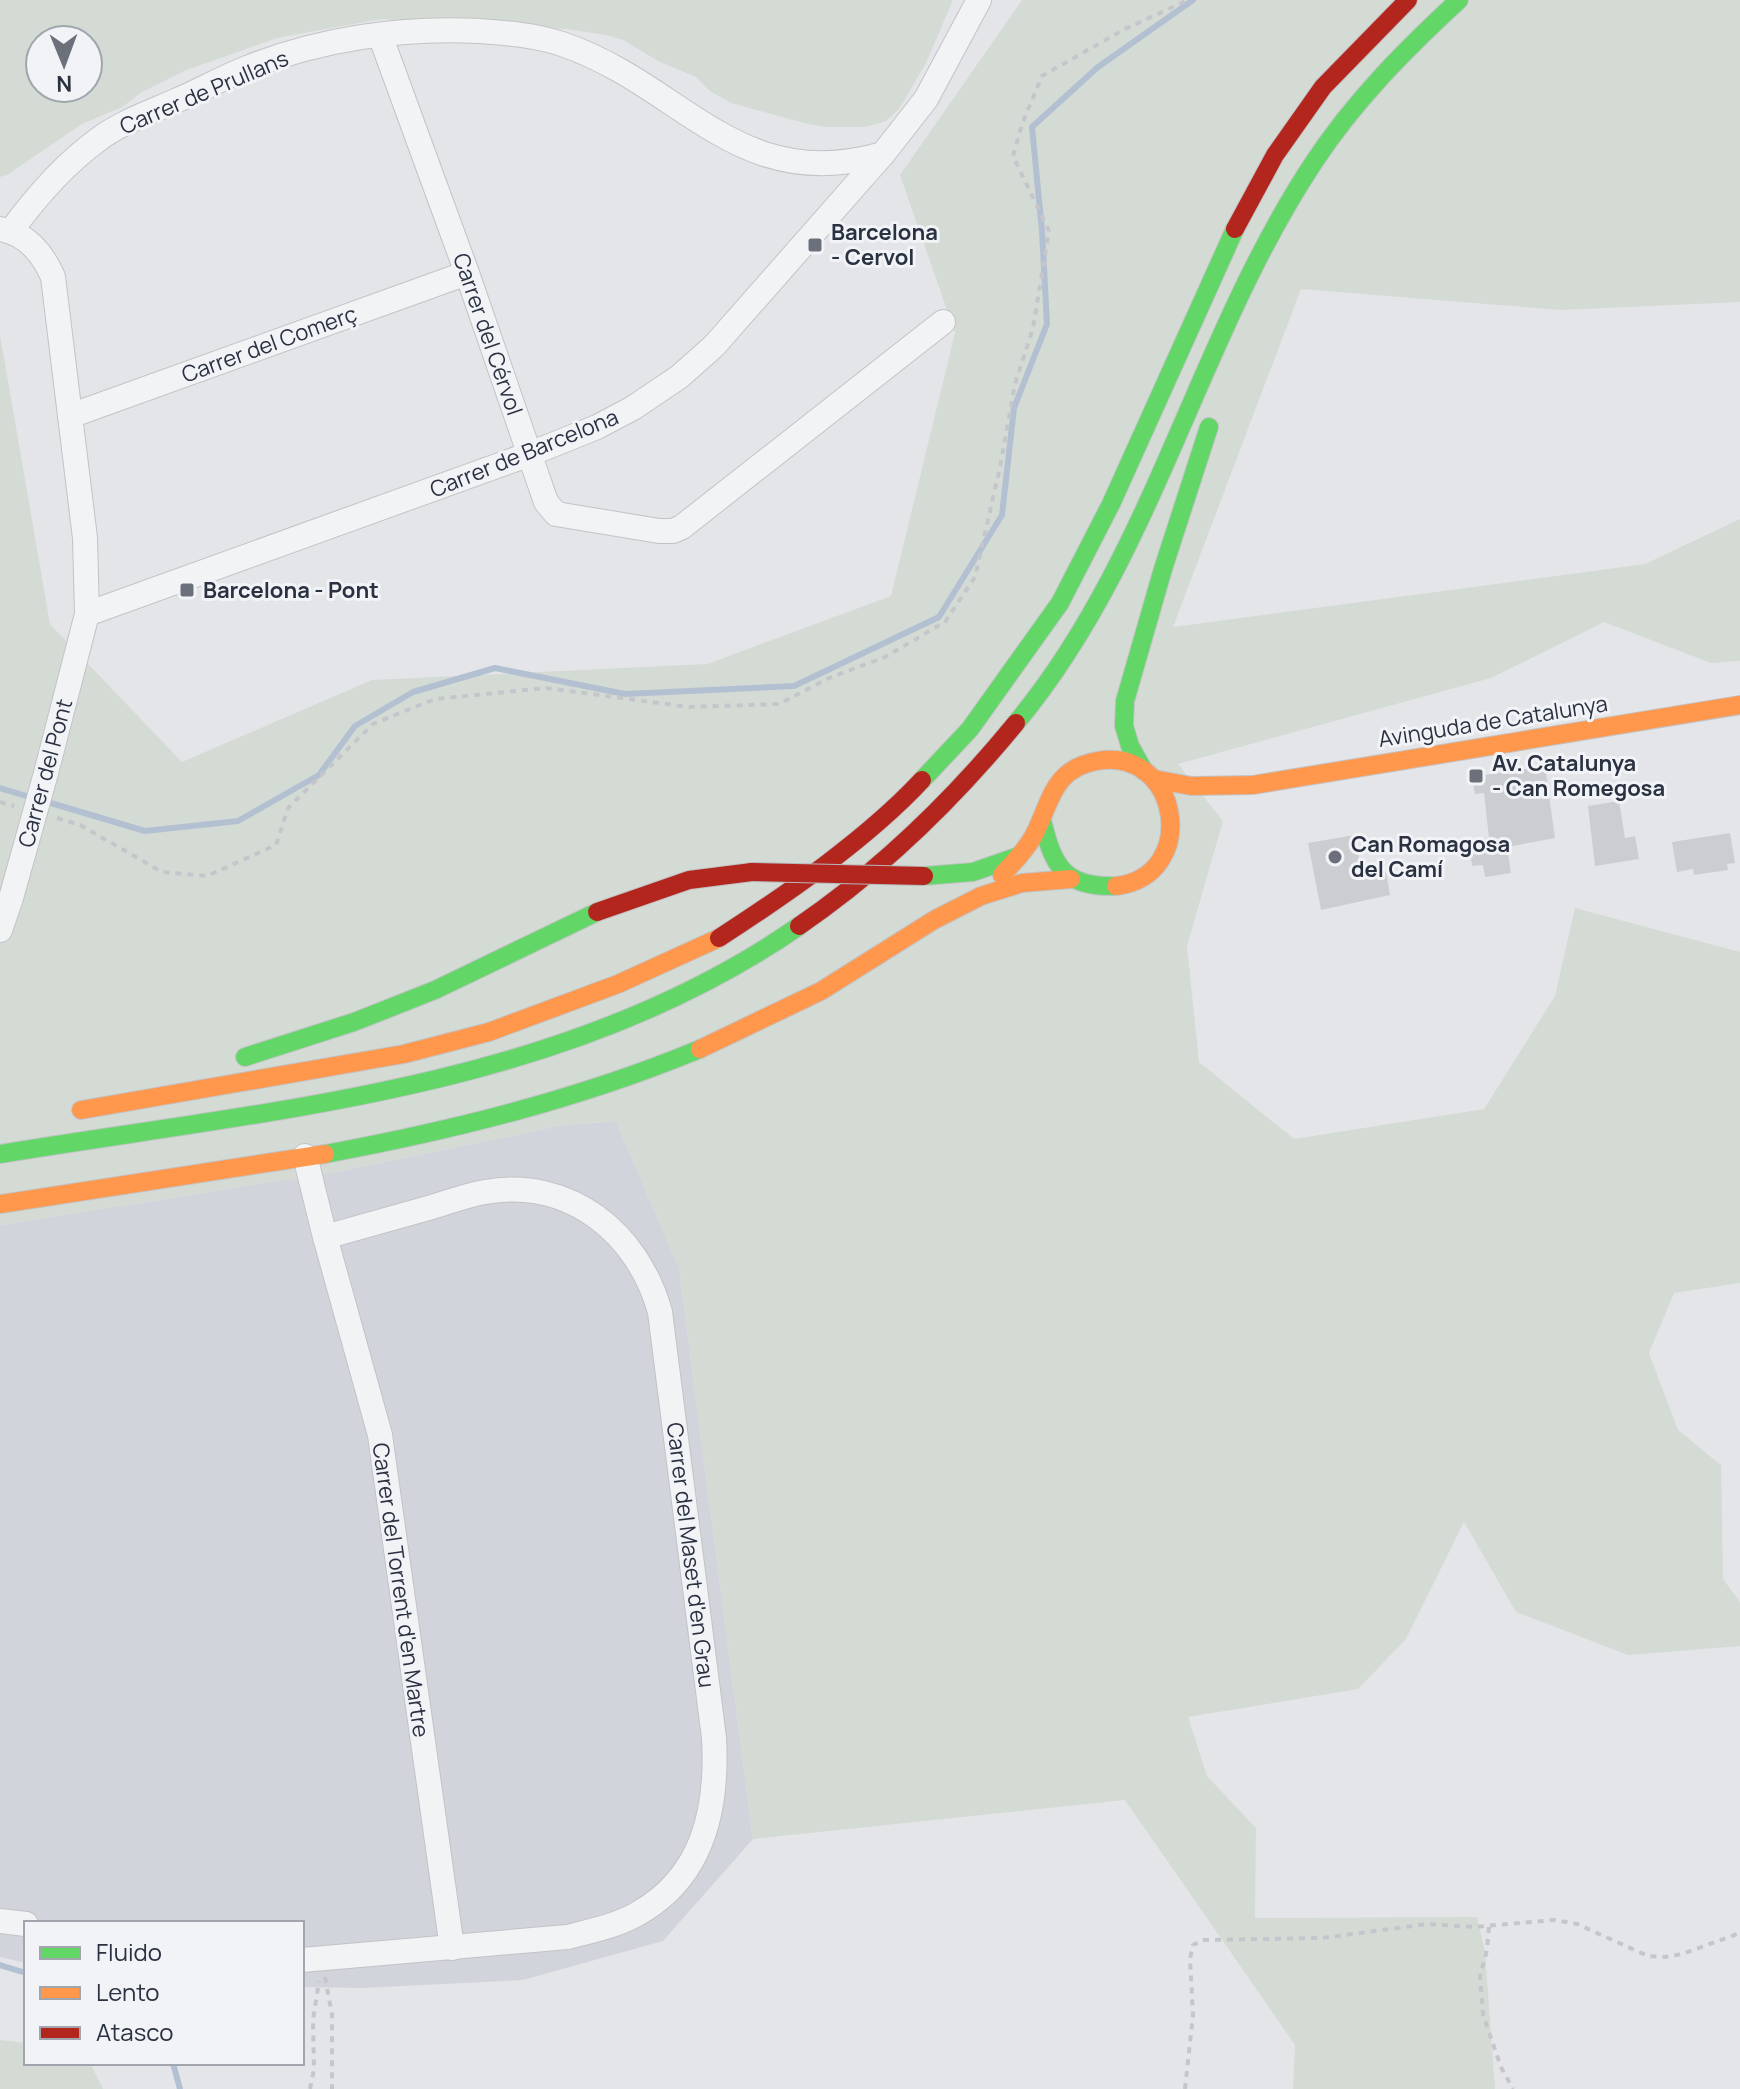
<svg xmlns="http://www.w3.org/2000/svg" width="1740" height="2089" font-family="Manrope,sans-serif">
<rect width="100%" height="100%" fill="#e4e5e8"/>
<!-- built -->
<path fill="#d2d4db" d="M616 1121 679 1268 753 1839 663 1941 523 1980 363 1988 302 1987V1923H26V1963L0 1957V1225L341 1171 563 1125Z"/>
<!-- green -->
<g fill="#d4dbd4" fill-rule="evenodd">
<path d="M0 0H953L926 63 899 109 886 121 866 127H827L808 124 731 103 710 91 696 77 658 61 623 40 606 35 566 29 381 19 277 38 184 71 142 92 122 107 82 124 7 175 0 177ZM40 40H88V88H40Z"/>
<path d="M1022 0H1740V302L1561 310 1301 289 1173 627 1645 564 1740 519V661L1711 663 1604 622 1491 678 1178 764 1223 821 1187 946 1199 1062 1294 1139 1484 1109 1555 996 1575 908 1740 952V1283L1674 1293 1649 1353 1678 1430 1721 1465 1723 1579 1740 1602V1646L1628 1655 1516 1612 1464 1522 1406 1639 1358 1689 1188 1717 1207 1776 1256 1828 1255 1918 1477 1917 1485 1952 1495 2089H1293L1295 2045 1125 1800 753 1839 679 1268 616 1121 563 1125 341 1171 0 1225V335L50 624 182 762 372 680 707 664 891 596 955 333 900 175Z"/>
<path d="M0 2040 26 2043V2063H90L103 2089H0Z"/>
</g>
<g fill="none" stroke-linecap="round" stroke-linejoin="round">
<!-- stream -->
<g stroke="#b3c0d2" stroke-width="6">
<path d="M0 788 33 798"/>
<path d="M44 801 145 831 238 821 319 775 355 726 413 692 495 668 625 694 794 686 939 617 1002 515 1014 408 1047 324 1042 231 1032 127 1098 67 1193 0"/>
<path d="M0 1965 26 1973"/>
<path d="M173 2063 180 2089"/>
</g>
</g>
<!-- building -->
<g fill="#cccdd0">
<path d="M1545 766 1555 838 1507 847 1511 873 1485 877 1483 865 1472 866 1469 840 1489 838 1484 793 1475 794 1472 777Z"/>
<path d="M1619 801 1625 838 1635 836 1639 859 1595 866 1588 806Z"/>
<path d="M1730 833 1735 863 1727 864 1728 870 1694 875 1693 869 1677 872 1672 842Z"/>
<path d="M1355 835 1362 877 1386 872 1390 895 1321 910 1308 843Z"/>
</g>
<g fill="none" stroke-linecap="round" stroke-linejoin="round">
<defs>
<g id="street">
<path d="M380 35 467 273 546 502 556 514 659 531H673L682 527 943 322"/>
<path d="M0 229C26 233 43 254 53 277L85 538 87 614 46 773"/>
<path d="M11 231C35 198 66 163 99 139 123 121 154 111 180 99 203 89 224 77 247 68 319 39 401 27 479 31 507 33 535 35 562 44 683 85 738 196 883 154"/>
<path d="M70 416 467 273"/>
<path d="M87 614 530 454 597 427 633 408 679 377 714 346 883 154 926 99 979 0"/>
<path d="M0 930 11 898"/>
<path d="M325 1237 380 1435 452 1948"/>
<path d="M0 1921 26 1924"/>
<path d="M302 1960 567 1937C591 1931 616 1926 637 1914 704 1877 718 1808 714 1738L660 1312C638 1233 570 1177 485 1192 467 1195 449 1202 432 1207 396 1217 360 1227 325 1237L305 1156"/>
</g>
<g id="fast">
<path d="M1016 723C1154 557 1196 340 1314 162 1355 100 1405 50 1459 0"/>
<path d="M1144 771 1130 746 1124 726 1125 701 1163 569 1209 427"/>
<path d="M922 780 970 729 1060 603 1111 504 1235 229"/>
<path d="M1042 820C1053 866 1064 888 1116 886"/>
<path d="M924 876 973 872 1019 856"/>
<path d="M245 1057 354 1022 435 990 597 912"/>
<path d="M0 1154C273 1109 565 1089 799 926"/>
<path d="M325 1154C454 1130 579 1099 700 1049"/>
</g>
<g id="slow">
<path d="M1154 779 1191 786 1253 785 1740 705"/>
<path d="M1002 875C1013 863 1025 851 1033 837 1051 804 1051 769 1097 761 1180 746 1201 876 1116 886"/>
<path d="M700 1049 821 991 934 920 981 896 1022 883 1071 879"/>
<path d="M81 1110 404 1054 489 1032 618 984 719 938"/>
<path d="M0 1204 325 1154"/>
</g>
<g id="jam">
<path d="M1235 229 1275 155 1323 87 1408 0"/>
<path d="M597 912 689 880 752 872"/>
<path d="M799 926C882 869 952 801 1016 723"/>
<path d="M719 938C787 894 867 839 922 780"/>
</g>
</defs>
<!-- street casing -->
<use href="#street" stroke="#c2c3c6" stroke-width="26"/>
<!-- fast casing -->
<use href="#fast" stroke="#c2c3c6" stroke-width="20"/>
<!-- slow casing -->
<use href="#slow" stroke="#c2c3c6" stroke-width="20"/>
<!-- jam casing -->
<use href="#jam" stroke="#c2c3c6" stroke-width="20"/>
<!-- path -->
<g stroke="#c5c6cb" stroke-width="4" stroke-dasharray="6 6" stroke-linecap="butt">
<path d="M0 802 14 806"/>
<path d="M57 818 80 825 162 872 207 876 276 845 288 808 373 724 435 699 546 688 689 707 779 704 829 678 885 657 945 622 975 577 1000 467 1015 384 1033 328 1049 231 1013 156 1022 124 1042 76 1125 29 1188 0"/>
<path d="M1489 1927 1487 1950 1480 1976 1483 2015 1501 2067 1513 2089"/>
<path d="M325 1977 332 2015V2089"/>
<path d="M310 2089 314 2069 313 2020 319 1981"/>
<path d="M1185 2089 1193 2015 1190 1959 1193 1945 1203 1940 1322 1938 1428 1924 1474 1927 1554 1920 1577 1924 1648 1956 1666 1957 1682 1954 1740 1933"/>
</g>
<!-- street -->
<use href="#street" stroke="#f2f3f5" stroke-width="24"/>
<!-- fast -->
<use href="#fast" stroke="#63d668" stroke-width="18"/>
<!-- slow -->
<use href="#slow" stroke="#ff974d" stroke-width="18"/>
<!-- jam -->
<use href="#jam" stroke="#b3261e" stroke-width="18"/>
<defs>
<path id="street-bridge" d="M11 898 46 773"/>
<path id="jam-bridge" d="M752 872 924 876"/>
</defs>
<!-- street-bridge casing -->
<use href="#street-bridge" stroke="#c2c3c6" stroke-width="26" stroke-linecap="butt"/>
<!-- jam-bridge casing -->
<use href="#jam-bridge" stroke="#b6b8bd" stroke-width="20" stroke-linecap="butt"/>
<!-- street-bridge -->
<use href="#street-bridge" stroke="#f2f3f5" stroke-width="24"/>
<!-- jam-bridge -->
<use href="#jam-bridge" stroke="#b3261e" stroke-width="18"/>
</g>
<!-- markers -->
<g fill="#6b707b" stroke="#f1f3f7" stroke-width="3">
<rect x="807" y="237" width="16" height="16" rx="4"/>
<rect x="179" y="582" width="16" height="16" rx="4"/>
<rect x="1468" y="768" width="16" height="16" rx="4"/>
<circle cx="1335" cy="857" r="8"/>
</g>
<g text-anchor="middle" dominant-baseline="central" stroke-width="6" stroke-linejoin="round" paint-order="stroke">
<!-- street labels -->
<g font-size="22" fill="#2a3141" stroke="#f1f3f7">
<text transform="translate(204 92) rotate(-23)">Carrer de Prullans</text>
<text transform="translate(488 334) rotate(71)">Carrer del Cérvol</text>
<text transform="translate(269 344) rotate(-20)">Carrer del Comerç</text>
<text transform="translate(524 453) rotate(-22)">Carrer de Barcelona</text>
<text transform="translate(1493 721) rotate(-9)">Avinguda de Catalunya</text>
<text transform="translate(45 773) rotate(-75)">Carrer del Pont</text>
<text transform="translate(691 1555) rotate(83)">Carrer del Maset d'en Grau</text>
<text transform="translate(401 1590) rotate(82)">Carrer del Torrent d'en Martre</text>
</g>
<!-- poi labels -->
<g font-size="22" font-weight="bold" fill="#2a3141" stroke="#f1f3f7" text-anchor="start">
<text x="831" y="232">Barcelona<tspan x="831" dy="25">- Cervol</tspan></text>
<text x="203" y="590">Barcelona - Pont</text>
<text x="1492" y="763">Av. Catalunya<tspan x="1492" dy="25">- Can Romegosa</tspan></text>
<text x="1351" y="844">Can Romagosa<tspan x="1351" dy="25">del Camí</tspan></text>
</g>
</g>
<!-- legend -->
<rect x="24" y="1921" width="280" height="144" fill="#f1f3f7" stroke="#a1a5ae" stroke-width="2"/>
<rect x="40" y="1947" width="40" height="12" fill="#63d668" stroke="#a1a5ae" stroke-width="2"/>
<text x="96" y="1961" font-size="24" fill="#2a3141">Fluido</text>
<rect x="40" y="1987" width="40" height="12" fill="#ff974d" stroke="#a1a5ae" stroke-width="2"/>
<text x="96" y="2001" font-size="24" fill="#2a3141">Lento</text>
<rect x="40" y="2027" width="40" height="12" fill="#b3261e" stroke="#a1a5ae" stroke-width="2"/>
<text x="96" y="2041" font-size="24" fill="#2a3141">Atasco</text>
<!-- north arrow -->
<g transform="translate(64 64) rotate(179)"><circle r="38" fill="#f1f3f7" stroke="#a1a5ae" stroke-width="2"/>
<path d="M0-6L14 30L0 20L-14 30Z" fill="#6b707b"/>
<text y="-12" font-size="22" font-weight="bold" text-anchor="middle" fill="#2a3141">N</text>
</g>
</svg>
